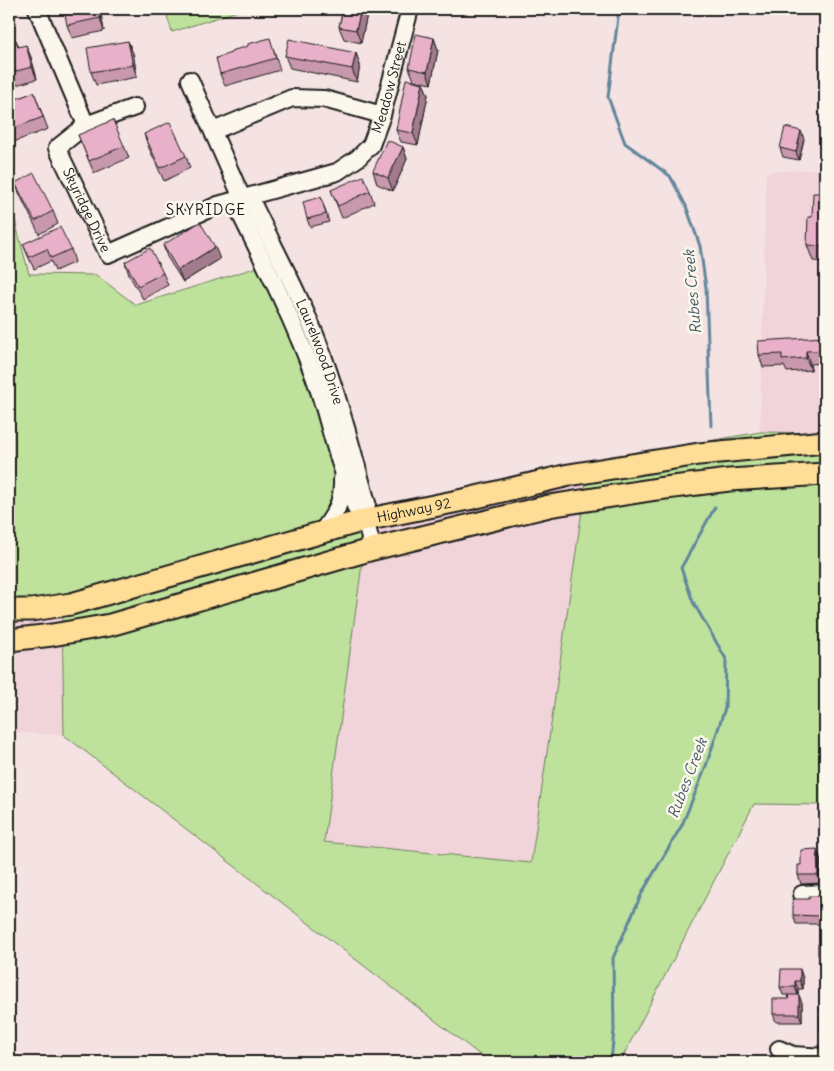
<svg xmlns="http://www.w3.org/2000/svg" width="834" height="1071" font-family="Delius,sans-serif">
<rect width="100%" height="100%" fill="#f5e2e2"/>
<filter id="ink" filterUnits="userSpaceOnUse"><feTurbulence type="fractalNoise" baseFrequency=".02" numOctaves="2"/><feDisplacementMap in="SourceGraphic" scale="10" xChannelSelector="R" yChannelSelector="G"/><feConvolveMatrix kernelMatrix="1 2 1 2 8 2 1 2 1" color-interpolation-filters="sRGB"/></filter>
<g filter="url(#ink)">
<!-- built -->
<g fill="#f1d3da">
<path d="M825 169V433L760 432 766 172Z"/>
<path d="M589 462 532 863 324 842 368 520Z"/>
<path d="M62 605 64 735 9 732V625Z"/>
</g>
<!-- green -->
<g fill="#bee29c" stroke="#6d7f5c">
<path d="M165 9H244L172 32Z"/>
<path d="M9 198 29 274 96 275 136 305 280 260 368 520 324 842 531 863 589 462 760 432 825 433V805L754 804 620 1062H489L64 735 62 606 9 625Z"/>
</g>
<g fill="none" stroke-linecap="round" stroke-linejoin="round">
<!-- stream -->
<g stroke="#62869c" stroke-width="3">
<path d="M619 9 608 97 625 143 670 176 686 206 700 246 706 288 711 426"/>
<path d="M611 1062 614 1030 613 958 642 893 682 825 705 769 725 708 726 659 693 602 681 568 715 507"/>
</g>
<defs>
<g id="minor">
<path d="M37 9 86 125"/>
<path id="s1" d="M190 80 242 198 253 204C275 250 300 295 318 342 338 395 352 449 367 503L365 520 373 549"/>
<path id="s2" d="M135 107 86 125 57 148 108 254 218 205 337 172 358 158 371 145 382 115 410 9"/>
<path d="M213 131 292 98 324 99 382 115"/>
<path d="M242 198 238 209C264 262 291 315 312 371 327 409 333 449 349 487 355 503 352 506 365 520"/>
<path d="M321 533C335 514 343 503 342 479"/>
<path d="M802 894 825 893"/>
<path d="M779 1049 793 1055 825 1057"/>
</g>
<g id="major">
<path id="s3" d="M9 610H32L71 604 365 520 468 499 569 475 699 454 825 442"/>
<path d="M9 640 52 635 110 625 373 549 549 506 657 489 729 480 825 474"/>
</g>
</defs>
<!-- minor casing -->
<use href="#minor" stroke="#1c1c1c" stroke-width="20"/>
<!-- major casing -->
<use href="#major" stroke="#1c1c1c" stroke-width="25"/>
<!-- minor -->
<use href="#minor" stroke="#fbf7ec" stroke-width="16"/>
<!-- major -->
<use href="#major" stroke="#fedd96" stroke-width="21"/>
</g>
<!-- wall -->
<g fill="#c898ad" stroke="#1c1c1c">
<path d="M100 9 104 31 72 38 67 25Z"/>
<path d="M343 9H368L361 43 344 39 339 27Z"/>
<path d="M9 18 13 31 9 33Z"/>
<path d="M434 38 438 50 431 84 414 80 409 68Z"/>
<path d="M16 40 19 47 31 57 37 79 9 87V42Z"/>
<path d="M274 50 280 70 225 86 220 74Z"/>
<path d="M133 53 137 77 96 85 91 72Z"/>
<path d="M356 53 360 65 357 82 290 68 285 56Z"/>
<path d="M423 83 428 95 418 145 401 142 396 130Z"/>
<path d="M34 92 48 129 11 143 9 137V102Z"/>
<path d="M144 134 186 156 190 168 164 181 148 146Z"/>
<path d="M78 135 124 146 129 158 94 173Z"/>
<path d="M804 139 799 160 783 157 780 148Z"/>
<path d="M403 147 407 159 393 191 377 184 373 171Z"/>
<path d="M15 183 53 211 58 224 39 234 20 195Z"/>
<path d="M331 190 370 191 374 203 342 218Z"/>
<path d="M825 193V262L813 261 807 245 812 217Z"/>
<path d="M324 206 329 222 310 227 307 219Z"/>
<path d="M23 244 71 249 75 262 55 271 51 261 34 269 28 256Z"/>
<path d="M163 245 220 259 183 282 167 257Z"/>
<path d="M125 262 163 273 168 285 143 299 129 275Z"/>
<path d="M825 337V363L810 364 811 370 787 372 784 366 763 367 759 355Z"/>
<path d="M825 857V875L822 867Z"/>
<path d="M820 858 821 883 801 884 798 875 801 865Z"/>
<path d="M820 896 823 904 822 924H796L793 915 809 899Z"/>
<path d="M825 928V983H822L819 975 820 960 818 954Z"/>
<path d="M803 978V989H798V995L802 1003V1022H776L773 1014 789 999 788 995H783L780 987Z"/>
<path d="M825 984V1037H823L820 1029 822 1016 820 1011Z"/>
</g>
<!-- shaded-wall -->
<g fill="#a27c8d" stroke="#1c1c1c">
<path d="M98 9H100L104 31 100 18Z"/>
<path d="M361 9H368L361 43 356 30Z"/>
<path d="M434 38 438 50 431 84 427 72Z"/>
<path d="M128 41 133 53 137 77 133 65Z"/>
<path d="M26 45 31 57 37 79 32 67Z"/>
<path d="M356 53 360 65 357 82 352 69Z"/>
<path d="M423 83 428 95 418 145 413 133Z"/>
<path d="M801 131 804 139 799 160 796 152Z"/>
<path d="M403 147 407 159 393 191 388 178Z"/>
<path d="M215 247 220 259 183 282 178 270Z"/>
<path d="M806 351 810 364 811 370 806 358Z"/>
<path d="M817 849 820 858 821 883 818 875Z"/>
<path d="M820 896 823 904 822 924 819 916Z"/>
<path d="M800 969 803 978V989L800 981Z"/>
<path d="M795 981 798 989V995L795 987Z"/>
<path d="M799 995 802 1003V1022L799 1014Z"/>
</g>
<!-- building -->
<g fill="#e8b1c9" stroke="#1c1c1c">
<path d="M64 9H98L100 18 67 25Z"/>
<path d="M343 9H361L356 30 339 27Z"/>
<path d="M416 34 434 38 427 72 409 68Z"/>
<path d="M270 38 276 58 220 74 216 58 231 53V51L248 46V44Z"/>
<path d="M289 39 356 53 352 69 285 56Z"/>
<path d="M16 40 18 47 26 45 32 67 9 73V42Z"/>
<path d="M128 41 133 65 91 72 87 48Z"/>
<path d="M406 79 423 83 413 133 396 130Z"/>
<path d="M34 92 43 117 9 130V102Z"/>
<path d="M113 120 124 146 89 161 78 135Z"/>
<path d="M170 122 186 156 160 168 144 134Z"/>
<path d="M785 127 801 131 796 152 780 148Z"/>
<path d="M387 140 403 147 388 178 373 171Z"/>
<path d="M34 173 53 211 35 221 15 183Z"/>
<path d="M363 176 370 191 338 206 331 190Z"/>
<path d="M813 193H825V246L807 245 808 217H812Z"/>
<path d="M321 197 326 214 307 219 303 202Z"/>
<path d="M200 222 215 247 178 270 163 245Z"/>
<path d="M60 227 71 249 51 258 47 249 29 257 23 244Z"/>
<path d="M150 248 163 273 138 286 125 262Z"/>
<path d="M825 337V350L806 351V358L782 360V354L759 355 758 341Z"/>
<path d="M817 849 818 875H798V865H801V850Z"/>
<rect x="822" y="857" width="3" height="10"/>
<path d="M809 896H820L819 916 793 915V899H809Z"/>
<path d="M821 928H825V954H818V944H821Z"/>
<path d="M819 960H825V974L819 975Z"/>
<path d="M781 969H800V981H795V987H780Z"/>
<path d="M825 984V1011H820V1000H822V985Z"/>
<path d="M788 995H799V1014H773V999H789Z"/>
<path d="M820 1016H825V1034V1028L820 1029Z"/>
</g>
</g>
<g text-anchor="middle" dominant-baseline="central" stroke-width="5" stroke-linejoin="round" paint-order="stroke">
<!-- street labels -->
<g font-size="14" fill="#1c1c1c" stroke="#fbf7ec">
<text stroke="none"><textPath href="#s2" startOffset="555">Meadow Street</textPath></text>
<text stroke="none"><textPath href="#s2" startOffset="158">Skyridge Drive</textPath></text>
<text stroke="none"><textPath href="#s1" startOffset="304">Laurelwood Drive</textPath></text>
<text stroke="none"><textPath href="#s3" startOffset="418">Highway 92</textPath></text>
</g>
<!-- neighbourhood labels -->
<g font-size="15" letter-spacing="1" fill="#1c1c1c" stroke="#fbf7ec">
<text x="206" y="209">SKYRIDGE</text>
</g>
<!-- water labels -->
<g font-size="15" font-style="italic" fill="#455a67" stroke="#fbf7ec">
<text transform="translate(692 292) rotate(-95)">Rubes Creek</text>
<text transform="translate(687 778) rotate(-69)">Rubes Creek</text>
</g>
</g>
<!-- margin -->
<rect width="834" height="1071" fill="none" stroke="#fbf7ec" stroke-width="30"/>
<rect x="15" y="15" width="804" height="1041" fill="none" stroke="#1c1c1c" stroke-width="2" filter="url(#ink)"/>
</svg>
